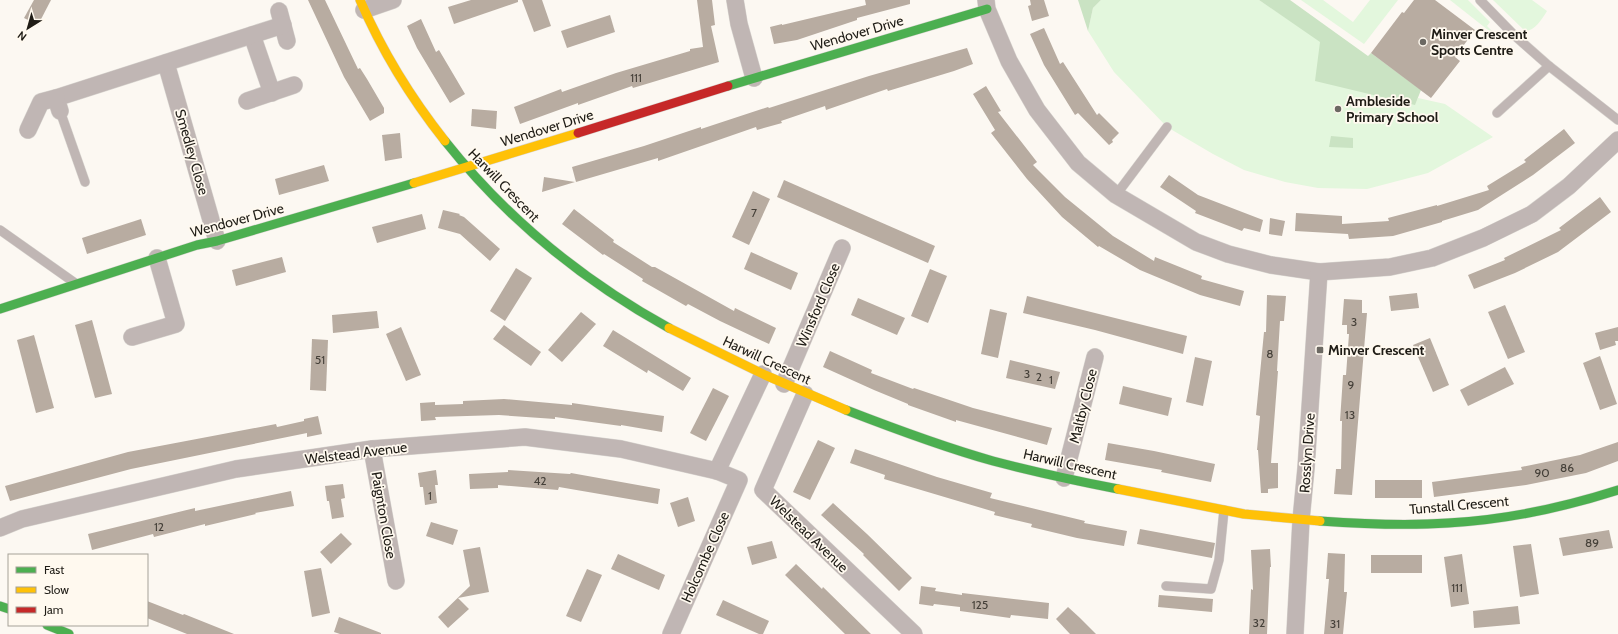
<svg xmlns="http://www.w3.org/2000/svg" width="1618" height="634" font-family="Cabin,sans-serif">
<rect width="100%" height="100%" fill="#fcf8f2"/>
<!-- green -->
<g fill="#e3f7dd">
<path d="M1101 0H1259L1415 104 1418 98 1445 104 1493 137 1428 173 1367 189 1318 188 1285 182 1244 170 1213 154 1167 127 1114 72 1088 31 1093 8Z"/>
<path d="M1301 0H1323L1353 22 1370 0H1398L1364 44Z"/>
<path d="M1450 0H1468L1490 22 1487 26 1502 41Z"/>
<path d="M1493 0H1532L1547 11C1542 19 1535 31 1525 31Z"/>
</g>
<!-- forest -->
<g fill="#cae3c3">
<path d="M1078 0H1101L1093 8 1088 31Z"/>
<path d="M1259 0H1290L1368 56 1371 53 1421 90 1415 105 1315 81 1320 42Z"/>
<path d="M1331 136 1353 138V148L1329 147Z"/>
</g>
<!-- building -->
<g fill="#b8aca1">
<path d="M34 0H51L38 25 24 18Z"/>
<path d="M308 0H325L358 69 360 68 367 79 384 108V113L370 121 344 77Z"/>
<path d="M471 0H518V2L454 24 448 7Z"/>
<path d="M522 0H542L551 26 534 32Z"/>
<path d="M697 0H712L715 25 711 26 719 62 633 88 632 86 578 105V103L520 124 514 107 561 89 562 92 616 73 690 51V49L703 47Z"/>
<path d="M865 0H910V4L857 18V20L797 40 774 44 770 27 782 24V25L866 5Z"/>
<path d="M1030 0H1044L1049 16 1032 21 1028 6 1031 5Z"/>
<path d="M1414 0H1435L1475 30 1455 57 1460 61 1431 98 1371 53 1402 12 1404 13Z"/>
<path d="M610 15 615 32 567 48 561 31Z"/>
<path d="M421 19 436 52 439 50 465 94 450 103 417 48 407 26Z"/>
<path d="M1044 28 1060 64 1063 62 1097 115 1099 113 1119 133 1112 140 1113 142 1109 145 1078 113 1075 115 1044 65 1030 34Z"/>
<path d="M967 48 973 64 954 71 888 91 887 89 826 110 825 106 781 121 782 123 757 130 756 127 658 161V158L576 182 572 167 644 146 701 127V129L768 107 769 108 869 76Z"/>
<path d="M986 86 1001 111 998 112 1037 162 1033 165 1065 197 1113 236 1154 261 1155 257 1202 276 1201 279 1244 291 1240 306 1200 295 1140 270 1099 246 1098 247 1062 217 1027 179 991 133 995 130 973 94Z"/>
<path d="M472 109 497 111 496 129 471 126Z"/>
<path d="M1564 129 1575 143 1533 175 1478 210 1442 221V222L1393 236 1349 239 1348 234 1295 231 1296 213 1342 216V224L1389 221 1388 218 1437 205V206L1489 190 1487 186 1526 162 1524 160Z"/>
<path d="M400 133 402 158 385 161 382 135Z"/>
<path d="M324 165 329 181 279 195 275 179Z"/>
<path d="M1169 175 1198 195 1263 220 1260 232 1244 228 1242 231 1195 213 1196 211 1160 187Z"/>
<path d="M544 177 575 182 542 192Z"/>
<path d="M784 180 935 246 928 263 777 197Z"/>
<path d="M753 191 770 199 749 245 732 237Z"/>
<path d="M1600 197 1611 212 1558 252 1515 273 1474 289 1468 275 1505 260 1504 258 1561 230 1559 228Z"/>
<path d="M574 209 614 240 613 242 652 267H655L734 311 735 308 776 328 769 344 720 321 688 304 686 306 642 281 643 279 604 254 603 255 562 224Z"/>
<path d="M443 210 460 214 459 215 464 217 500 249 490 261 460 234 438 228Z"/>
<path d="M422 214 426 229 377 243 372 227Z"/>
<path d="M1270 218 1285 221 1282 236 1269 234Z"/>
<path d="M141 219 146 235 87 254 82 238Z"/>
<path d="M751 252 798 273 791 290 744 269Z"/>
<path d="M282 257 286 272 236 286 232 270Z"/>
<path d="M516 268 532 278 505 321 490 311Z"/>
<path d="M930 269 947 276 928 323 911 316Z"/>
<path d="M1417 293 1419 308 1391 311 1389 296Z"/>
<path d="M1267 295 1286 296 1284 321H1280L1277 371H1278L1271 463H1278V488L1268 489V493H1261L1258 450H1257L1260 416 1256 415 1264 332H1266Z"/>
<path d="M1027 296 1187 336 1183 354 1095 330 1023 313Z"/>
<path d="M858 298 905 318 897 335 851 315Z"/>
<path d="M1344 299 1362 300V313H1367L1352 495 1334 494 1336 469H1341L1342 421H1340L1342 391 1343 375H1346L1349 334H1347V325H1342Z"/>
<path d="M1505 305 1525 352 1508 359 1488 312Z"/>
<path d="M990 309 1007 313 998 358 981 354Z"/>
<path d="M377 311 379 328 333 333 332 315Z"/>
<path d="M581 312 596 324 562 362 548 350Z"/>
<path d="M92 320 112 394 95 398 75 325Z"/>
<path d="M504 325 541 352 531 366 493 339Z"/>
<path d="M401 327 421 375 406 381 386 334Z"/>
<path d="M1618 327V341H1615L1616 345 1600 350 1595 333Z"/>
<path d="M613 330 691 378 683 391 648 370 647 373 603 346Z"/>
<path d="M34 335 54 408 36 413 17 340Z"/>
<path d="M1430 338 1449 385 1433 392 1413 345Z"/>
<path d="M312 339 328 340 326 391 310 390Z"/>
<path d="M830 351 872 370 871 373 913 389 914 388 973 408 1052 428 1047 445 956 420V422L908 405V404L874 390 823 367Z"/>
<path d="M1600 356 1617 404 1600 410 1583 363Z"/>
<path d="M1195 357 1212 361 1203 406 1186 402Z"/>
<path d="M1010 360 1060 372 1055 389 1006 378Z"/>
<path d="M1505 367 1514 384 1468 406 1460 390Z"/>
<path d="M1123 386 1172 398 1168 416 1119 404Z"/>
<path d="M713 388 729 396 706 441 690 433Z"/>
<path d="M504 399 572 405V403L664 416 662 432 621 425V426L555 417V419L499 415 435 417 436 420 421 421 420 403 435 402V405L463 404V401Z"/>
<path d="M318 416 322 434 307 437V433L131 469 10 501 5 486 128 452 276 424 277 427 304 421V419Z"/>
<path d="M818 440 835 448 810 500 793 492Z"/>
<path d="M1618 442V461L1586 473 1526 485 1434 497 1432 482 1522 470 1521 467 1580 455Z"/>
<path d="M1108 443 1154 451 1215 464 1211 482 1161 472 1162 470 1105 460Z"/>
<path d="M855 449 937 477 992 493 990 498 1085 521 1084 523 1127 531 1124 546 1077 538 1031 527 1032 524 994 515 995 512 884 479 885 475 850 463Z"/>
<path d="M436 470 438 485H435L437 503 425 505 423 487H420L418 473Z"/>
<path d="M508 470 570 474 571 473 660 489 658 504 559 487 558 490 498 485V488L470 489 469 474 508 472Z"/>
<rect x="1375" y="480" width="47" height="18"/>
<path d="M343 484 345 498 341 499 344 517 332 519 329 501H327L325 486Z"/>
<path d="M291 491 294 506 255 513 256 514 205 526V524L154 537 153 534 92 550 88 534 195 508V511Z"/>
<path d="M688 497 695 521 678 527 670 503Z"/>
<path d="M833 503 867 534 912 578 899 591 863 555 864 554 821 515Z"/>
<path d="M431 522 458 530 453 545 426 536Z"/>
<path d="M1140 529 1215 543 1212 558 1137 544Z"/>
<path d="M1609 530 1613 548 1563 556 1559 538Z"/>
<path d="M341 533 352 544 331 564 320 552Z"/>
<path d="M772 541 777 558 752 565 747 547Z"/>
<path d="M1531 544 1539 594 1520 597 1513 546Z"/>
<path d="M480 547 489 592 458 598 469 609 448 628 438 617 470 586 463 550Z"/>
<path d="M1270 549 1271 567H1270L1267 634H1249L1251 589 1253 590 1251 550Z"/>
<path d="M1328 553 1345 554 1344 592H1347L1343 634H1324L1329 579H1326Z"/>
<path d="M618 554 665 575 659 590 611 569Z"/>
<path d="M1462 554 1469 604 1451 607 1444 557Z"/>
<rect x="1371" y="555" width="51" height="18"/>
<path d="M796 564 822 589 823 587 871 634H845L785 575Z"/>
<path d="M321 568 330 613 312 617 304 571Z"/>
<path d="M587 569 602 575 581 622 566 616Z"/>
<path d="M921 586 936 588 935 591 962 595V593L1049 603 1048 619 1011 615 1010 618 960 611V607L934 604 933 606 919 604Z"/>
<path d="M1159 595 1213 599 1212 612 1158 607Z"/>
<path d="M723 600 769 621 763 634H759L716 615Z"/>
<path d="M147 601 183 615 184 614 234 634H187L147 618Z"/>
<path d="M1518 606 1520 624 1474 628 1473 611Z"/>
<path d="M1068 607 1080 618 1096 634H1070L1056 619Z"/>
<path d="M339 617 381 633V634H340L334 632Z"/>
</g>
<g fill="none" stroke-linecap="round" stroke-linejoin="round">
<defs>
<g id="lane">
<path d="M1480 0 1515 36 1549 66 1618 120"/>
<path d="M60 111 85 182"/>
<path d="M1497 113 1549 66"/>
<path d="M1116 195 1167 127"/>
<path d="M0 230 75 283"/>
<path d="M1166 586 1211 589 1219 560 1224 510"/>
</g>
<g id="street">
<path d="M735 0 739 24 754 78"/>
<path d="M986 0 987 9 1009 61 1037 110 1078 163 1116 195 1196 242 1228 254 1271 265 1319 272 1390 267 1432 258 1483 238 1532 214 1569 186 1618 140"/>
<path d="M364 10 393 0"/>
<path d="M279 11 287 41"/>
<path d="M252 35 272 93"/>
<path d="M166 63 217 241"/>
<path d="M247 101 294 85"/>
<path d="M60 111 56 98 283 25"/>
<path d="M28 130 41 102 56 98"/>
<path d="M132 337 176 324 157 258"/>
<path d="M784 384 842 248"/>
<path d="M805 394 763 490 914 634"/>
<path d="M372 449 396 581"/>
<path d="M717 471 763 374"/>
<path d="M1064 478 1095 357"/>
<path d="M0 528 22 519 236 469 372 449 525 437 621 449 717 471 739 480 671 634"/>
<path d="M1295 634 1301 520 1306 468 1319 272"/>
</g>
<g id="fast">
<path d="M728 86 987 9"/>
<path d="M445 141C507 219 582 280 669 328"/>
<path d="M0 309 197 245 217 241 414 183"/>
<path d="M846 410C895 429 943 447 993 461 1035 472 1077 481 1118 489"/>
<path d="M1320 521C1362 524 1405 526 1448 523 1503 520 1565 507 1618 490"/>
<path d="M0 606 9 609"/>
<path d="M47 625 69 634"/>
</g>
<g id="slow">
<path d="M360 0C382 51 411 98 445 141"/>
<path d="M414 183 578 133"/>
<path d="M669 328 765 375 846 410"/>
<path d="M1118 489 1244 514 1320 521"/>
</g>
<path id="jam" d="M578 133 728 86"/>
</defs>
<!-- lane casing -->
<use href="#lane" stroke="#d8d5d0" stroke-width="10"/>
<!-- street casing -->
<use href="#street" stroke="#d8d5d0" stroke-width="18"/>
<!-- fast casing -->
<use href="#fast" stroke="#d8d5d0" stroke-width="10"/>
<!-- slow casing -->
<use href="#slow" stroke="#d8d5d0" stroke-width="10"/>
<!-- jam casing -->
<use href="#jam" stroke="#d8d5d0" stroke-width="10"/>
<!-- lane -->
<use href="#lane" stroke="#c0b6b4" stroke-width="9"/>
<!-- street -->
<use href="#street" stroke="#c0b6b4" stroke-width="17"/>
<!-- fast -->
<use href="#fast" stroke="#4caf50" stroke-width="9"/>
<!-- slow -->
<use href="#slow" stroke="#ffc107" stroke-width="9"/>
<!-- jam -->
<use href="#jam" stroke="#c62828" stroke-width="9"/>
</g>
<!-- markers -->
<g fill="#6c6963" stroke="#fff9ef" stroke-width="1.5">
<circle cx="1423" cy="42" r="4"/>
<circle cx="1338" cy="109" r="4"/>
<rect x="1316" y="346" width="8" height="8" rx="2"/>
</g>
<g text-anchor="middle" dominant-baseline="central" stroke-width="3.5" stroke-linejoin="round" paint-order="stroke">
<!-- number labels -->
<g font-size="12" fill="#454039">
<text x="636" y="77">111</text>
<text x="754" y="212">7</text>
<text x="1354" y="321">3</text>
<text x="1270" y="353">8</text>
<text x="320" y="359">51</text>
<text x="1027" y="373">3</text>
<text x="1039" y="376">2</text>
<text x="1051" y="379">1</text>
<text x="1351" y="384">9</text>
<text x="1350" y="414">13</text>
<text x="1567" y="467">86</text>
<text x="1542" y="472">90</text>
<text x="540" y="480">42</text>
<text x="430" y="495">1</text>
<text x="159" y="526">12</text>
<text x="1592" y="542">89</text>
<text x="1457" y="587">111</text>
<text x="980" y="604">125</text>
<text x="1259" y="622">32</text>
<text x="1335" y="623">31</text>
</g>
<!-- street labels -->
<g font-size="14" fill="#1f1c16" stroke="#fff9ef">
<text transform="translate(857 33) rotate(-16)">Wendover Drive</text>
<text transform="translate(547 128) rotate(-17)">Wendover Drive</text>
<text transform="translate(192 152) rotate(74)">Smedley Close</text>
<text transform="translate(504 185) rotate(46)">Harwill Crescent</text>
<text transform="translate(237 220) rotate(-15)">Wendover Drive</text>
<text transform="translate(818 305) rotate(-67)">Winsford Close</text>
<text transform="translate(767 360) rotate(25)">Harwill Crescent</text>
<text transform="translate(1083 406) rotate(-76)">Maltby Close</text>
<text transform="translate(356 453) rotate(-7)">Welstead Avenue</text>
<text transform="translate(1307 453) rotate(-86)">Rosslyn Drive</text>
<text transform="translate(1070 464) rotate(13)">Harwill Crescent</text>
<text transform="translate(1459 505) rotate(-5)">Tunstall Crescent</text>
<text transform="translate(384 515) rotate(80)">Paignton Close</text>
<text transform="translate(809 534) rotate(44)">Welstead Avenue</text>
<text transform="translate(705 557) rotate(-66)">Holcombe Close</text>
</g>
<!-- poi labels -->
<g font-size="14" font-weight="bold" fill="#1f1c16" stroke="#fff9ef" text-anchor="start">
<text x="1431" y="34">Minver Crescent<tspan x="1431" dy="16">Sports Centre</tspan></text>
<text x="1346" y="101">Ambleside<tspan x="1346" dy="16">Primary School</tspan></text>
<text x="1328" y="350">Minver Crescent</text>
</g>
</g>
<!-- legend -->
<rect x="8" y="554" width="140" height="72" fill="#fff9ef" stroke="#a5a198"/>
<rect x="16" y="567" width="20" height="6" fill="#4caf50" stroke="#a5a198"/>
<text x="44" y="574" font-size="12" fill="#1f1c16">Fast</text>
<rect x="16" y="587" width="20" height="6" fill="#ffc107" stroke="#a5a198"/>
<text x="44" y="594" font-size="12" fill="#1f1c16">Slow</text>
<rect x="16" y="607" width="20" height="6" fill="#c62828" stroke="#a5a198"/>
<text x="44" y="614" font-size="12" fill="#1f1c16">Jam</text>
<!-- north arrow -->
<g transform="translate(28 28) rotate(217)" stroke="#fff9ef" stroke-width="3" paint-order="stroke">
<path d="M0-3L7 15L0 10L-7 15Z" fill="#1f1c16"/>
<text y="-6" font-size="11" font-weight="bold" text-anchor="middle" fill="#1f1c16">N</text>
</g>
</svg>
